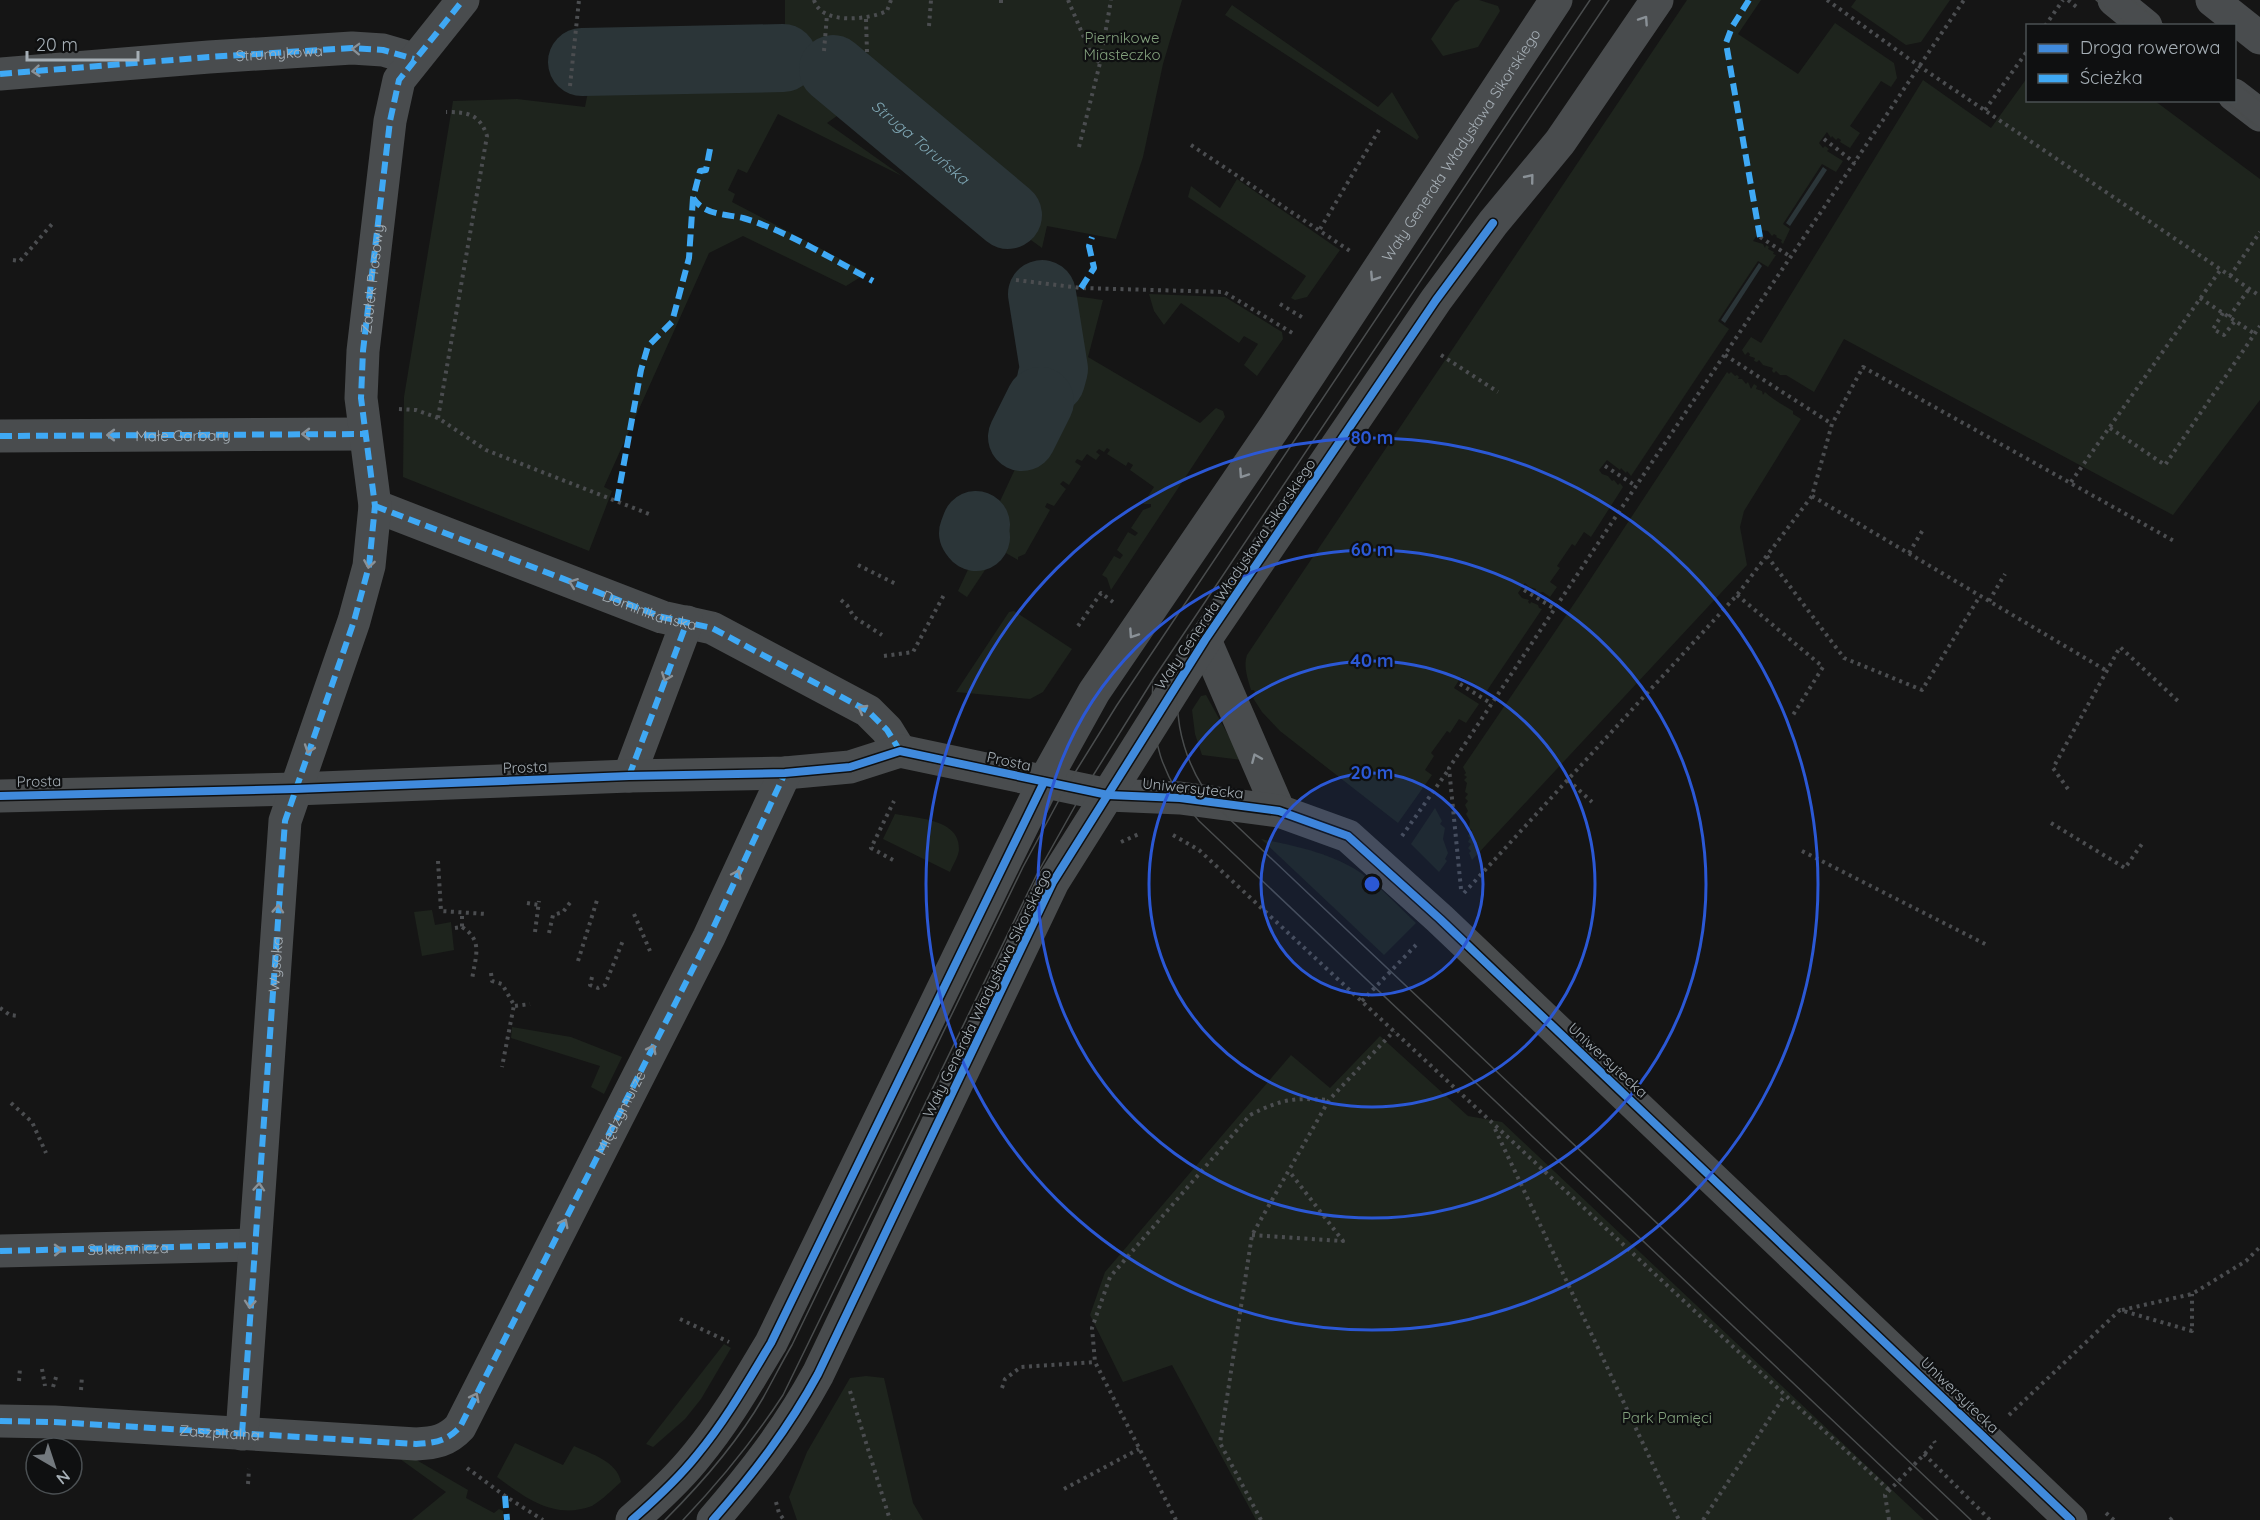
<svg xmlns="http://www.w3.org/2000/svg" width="2260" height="1520" font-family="Quicksand,sans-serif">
<rect width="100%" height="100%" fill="#151515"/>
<!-- green -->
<g fill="#1e241d">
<path d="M785 0H1182L1163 64 1143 157 1116 239 1047 226 1042 248 848 108 827 123 902 176 778 114 747 173 738 169 728 190 735 194 732 202 867 273 846 286 743 236 709 253 604 487 612 491 589 551 403 477 404 397 453 101 517 99 585 107 592 71 785 66Z"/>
<path d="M1460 0H1479L1498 6 1500 11 1478 47 1443 56 1431 39 1455 3Z"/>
<path d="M1687 0H1761L1738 34 1798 74 1835 23 1894 63 1897 78 1891 87 1881 81 1850 126 1860 133 1850 148 1840 142 1841 140 1838 138 1836 140 1832 136 1831 138 1827 132 1819 143 1823 148 1825 146 1829 149 1827 151 1843 161 1836 172 1822 164 1783 224 1790 229 1783 244 1781 242 1782 240 1776 237 1777 236 1774 234 1772 236 1768 231 1761 230 1753 241 1763 244 1765 248 1766 245 1769 247 1768 249 1774 252 1773 254 1776 255 1768 267 1758 261 1718 321 1729 329 1631 476 1627 471 1626 473 1621 468 1620 470 1607 460 1599 470 1602 474 1608 476 1612 481 1614 480 1618 485 1620 483 1623 487 1591 537 1584 532 1575 546 1572 544 1557 566 1560 568 1550 582 1557 587 1550 597 1543 592 1538 593 1535 591 1536 589 1529 587 1525 583 1518 593 1522 598 1529 600 1528 602 1530 604 1531 602 1538 605 1539 608 1542 609 1486 692 1482 689 1481 690 1474 683 1473 684 1461 677 1454 688 1479 704 1466 723 1459 719 1450 733 1447 731 1431 753 1434 756 1425 770 1432 775 1398 823 1280 731 1262 712 1253 698 1256 695 1254 690H1251C1248 679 1243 667 1247 655Z"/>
<path d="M1856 0H1950L1921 42 1906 45 1851 7Z"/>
<path d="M1232 5 1378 107 1392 92 1419 137 1417 140 1225 15Z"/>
<path d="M2027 78 2028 100 2155 101 2260 179V400L2173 515 1844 339 1814 392 1786 375H1780L1776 371 1774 373 1772 371 1773 368 1763 365 1759 360 1757 362 1754 361 1755 358 1749 356 1750 354 1748 352 1745 355 1742 350 1751 337 1761 343 1923 80 1991 128Z"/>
<path d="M1237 179 1340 250 1307 297 1295 300 1291 298 1306 276 1188 197 1191 186 1220 208Z"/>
<path d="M1046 292 1103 300 1088 357 1200 423 1216 408 1223 411 1225 417 1111 590 1107 578 1102 575 1114 556 1120 559 1123 555 1117 550 1128 532 1135 536 1138 533 1131 528 1143 510 1151 507V504H1143L1154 487 1130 470 1133 465 1128 462 1126 466 1107 454 1110 450 1107 448 1104 452 1099 449 1096 452 1100 455 1096 460 1087 454 1082 461 1077 459 1075 462 1081 466 1069 485 1063 481 1060 484 1066 489 1054 506 1047 503 1045 507 1050 510 1025 554 1018 557V560L999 549 967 597 958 591 1060 373Z"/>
<path d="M1149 294 1225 297 1282 332 1283 339 1257 376 1244 365 1258 344 1244 336 1239 343 1181 303 1164 325 1154 311Z"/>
<path d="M1727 372 1729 374 1731 372 1735 376 1737 375 1739 377 1738 379H1742L1746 384 1748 382 1751 389 1754 384 1757 386 1756 389 1762 391 1763 395 1765 392C1772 399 1783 405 1793 411V414L1801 419 1744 511 1740 527 1747 565 1472 860 1469 853 1471 851 1468 848 1471 844 1468 842 1470 838 1468 836 1472 830 1469 828 1470 821 1466 814 1468 811 1465 805 1468 801 1465 798 1468 794 1465 792 1467 783 1464 780 1467 777 1464 775 1466 773 1463 767 1582 592Z"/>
<path d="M1014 611 1072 649 1043 692 1030 699 956 692 1009 612Z"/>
<path d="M1206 695 1242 760 1202 755 1195 734 1192 710 1201 696Z"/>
<path d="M1435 808 1442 821 1440 824 1445 828 1443 839 1448 853 1445 859 1447 861 1439 872 1411 844Z"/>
<path d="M895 814C916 818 961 819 959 850 958 857 953 865 950 872L883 839Z"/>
<path d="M1261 839C1295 846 1331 853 1361 873 1381 887 1398 906 1416 923L1384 955Z"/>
<path d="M432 910 435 925 451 922 454 950 422 956 414 912Z"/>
<path d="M512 1027 571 1037 622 1057 604 1094 591 1087 600 1066 511 1038Z"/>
<path d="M1380 1036 1468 1116 1502 1122 1924 1520H1256L1172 1365 1123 1382 1090 1315 1105 1272 1291 1055 1330 1088Z"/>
<path d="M724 1344 731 1348 701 1399 685 1419 653 1447 646 1444Z"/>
<path d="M866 1376 884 1378 913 1503 923 1520H797L789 1497 807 1452 850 1378Z"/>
<path d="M515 1443 563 1465 574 1446C591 1454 617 1461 621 1482 612 1490 602 1500 592 1506 554 1520 526 1498 497 1477Z"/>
<path d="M396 1456 413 1458 468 1490 466 1498 494 1513 499 1509 503 1511V1520H412L446 1492Z"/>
</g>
<!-- water -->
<g fill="#2b3538">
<path d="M1823 167 1827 170 1790 226 1786 223Z"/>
<path d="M1759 263 1762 266 1725 323 1721 320Z"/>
</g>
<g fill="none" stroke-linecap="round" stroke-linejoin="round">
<!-- river -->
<g stroke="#2b3538" stroke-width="68">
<path d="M582 62 783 58"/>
<path id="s1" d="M833 69 1008 215"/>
<path d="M1042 294 1054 369 1051 380"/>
<path d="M1022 437 1040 401"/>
<path d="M976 525 973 533 976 537"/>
</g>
<!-- path -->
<g stroke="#4b4d50" stroke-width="4" stroke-dasharray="3 4.5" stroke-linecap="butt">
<path d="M814 0C821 25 868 20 887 11L891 0"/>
<path d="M1068 0 1091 54 1100 63"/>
<path d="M1827 0 1919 66 2260 296"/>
<path d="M2068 0 2079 9"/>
<path d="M1001 3V0"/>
<path d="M866 19 867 52"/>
<path d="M929 26 931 0"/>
<path d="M2045 26 2063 0"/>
<path d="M824 51 827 15"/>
<path d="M570 86 579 0"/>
<path d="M1985 110 2028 50"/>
<path d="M1824 139 1855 163"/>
<path d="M1191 145 1350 251"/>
<path d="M1079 147 1100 63 1111 0"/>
<path d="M1320 229 1379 130"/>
<path d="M1760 237 1791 257"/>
<path d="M13 260 20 261 52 224"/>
<path d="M2230 276 2260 232"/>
<path d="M1016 280 1081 288 1224 292 1294 334"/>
<path d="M2200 298 2255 334"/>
<path d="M1280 304 1305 319"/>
<path d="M2223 313 2213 329 2224 335 2235 321"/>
<path d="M2229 317 2249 289"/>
<path d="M1441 355 1498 392"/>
<path d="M1725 355 1832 424"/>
<path d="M399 409 416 410 438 418 486 450 649 514"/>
<path d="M438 418 487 136C480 114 467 112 446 112"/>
<path d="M2110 428 2165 465 2260 326"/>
<path d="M1605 466 1636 486"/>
<path d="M2071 482 2221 269"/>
<path d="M1812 496 2107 671"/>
<path d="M1909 553 1924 528"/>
<path d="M1767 556 1844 658 1922 690 1980 596"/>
<path d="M858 565 898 585"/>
<path d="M1524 590 1555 609"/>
<path d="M1737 595 1823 667 1793 715"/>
<path d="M841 600 847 605 854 617 882 635"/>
<path d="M1989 601 2005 574"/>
<path d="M1078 626 1101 593 1113 602"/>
<path d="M884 656 913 652 945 593"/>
<path d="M1460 684 1492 704"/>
<path d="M1568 780 1592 802"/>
<path d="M2068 789 2053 768 2120 647 2179 702"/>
<path d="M2051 823 2125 868 2144 841"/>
<path d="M1173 835 1199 850 1785 1395 1889 1490"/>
<path d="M1402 836 1449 769"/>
<path d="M1121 842 1139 834"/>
<path d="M1802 851 1989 946"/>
<path d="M893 860 871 848 894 801"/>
<path d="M438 861 441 911 486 914"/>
<path d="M1461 889 1449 768 1636 486 1964 0"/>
<path d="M1464 893 1737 595 1812 496 1832 424 1863 367 2174 541"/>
<path d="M527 903 539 905"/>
<path d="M634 914 650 951"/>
<path d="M462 927C484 941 475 957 472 980"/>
<path d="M455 928 462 927V913"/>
<path d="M535 932 539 901"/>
<path d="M549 933 553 915 563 912 572 900"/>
<path d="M578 961 598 897"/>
<path d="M491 973 492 981 502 984 514 1005 502 1067"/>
<path d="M592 977 590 985 598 988 605 985 624 938"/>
<path d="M1362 1001 1416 945"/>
<path d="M515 1006 530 1004"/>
<path d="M0 1008 10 1015 18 1016"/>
<path d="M11 1103 32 1122 46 1153"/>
<path d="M1495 1129 1679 1520"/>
<path d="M1252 1235 1343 1241 1289 1171"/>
<path d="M2122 1310 2192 1294 2246 1261 2260 1247"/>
<path d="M680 1319 729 1342"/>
<path d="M42 1369 45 1386"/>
<path d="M19 1381 20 1368"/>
<path d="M53 1387 57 1374"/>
<path d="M1002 1388 1005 1379 1021 1367 1095 1362"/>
<path d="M81 1390 82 1376"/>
<path d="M850 1391 890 1520"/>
<path d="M2009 1415 2120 1310 2192 1331V1294"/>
<path d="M1924 1454 1990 1520"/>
<path d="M467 1468 505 1496 543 1520"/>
<path d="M248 1484 249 1469"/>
<path d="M1064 1489 1139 1449"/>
<path d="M776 1502 779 1513 784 1520"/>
<path d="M2106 1513 2114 1520"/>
<path d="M1176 1520 1095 1362 1092 1328 1110 1277 1250 1115C1284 1098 1293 1098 1329 1100"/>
<path d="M1261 1520 1220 1443 1252 1235 1329 1100 1394 1031"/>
<path d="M1703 1520 1785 1395"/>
<path d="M1889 1520 1885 1495 1935 1443 1934 1441"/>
<path d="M2170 1520 2174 1516"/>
</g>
<!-- minor -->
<g stroke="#494c4e" stroke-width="33">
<path d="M2114 0 2146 26"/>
<path d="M2212 0 2260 38"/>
<path id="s2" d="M0 74 209 57 352 48 383 50 414 59"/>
<path d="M2234 95 2260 115"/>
<path d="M0 436 365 434"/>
<path d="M375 506 662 617 712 628 868 711 887 730 900 751"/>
<path d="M1205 640 1279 811"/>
<path d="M629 776 687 622"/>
<path d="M0 796 295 789 629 776 785 773 850 767 900 751 1108 795 1180 798 1279 811 1348 836 1440 919 2071 1520"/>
<path d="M0 1251 254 1245"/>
<path d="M0 1421 54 1422 416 1444C435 1443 447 1441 460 1427L709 937 785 773"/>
<path d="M242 1434 285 821 354 621 369 566 375 506 361 398 363 351 390 121 399 80 463 0"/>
<path id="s3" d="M632 1520C655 1500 678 1479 697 1455 726 1420 748 1381 771 1343L1006 859 1044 782 1094 692 1276 425 1556 0"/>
<path d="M713 1520C754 1473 788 1429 818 1374L1053 882 1205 640 1436 300 1493 223 1560 142 1657 0"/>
</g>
<!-- tram -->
<g stroke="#494c4d" stroke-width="1.5">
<path d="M2096 0 2129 26"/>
<path d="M2132 0 2165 26"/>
<path d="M2234 81 2260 101"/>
<path d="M2224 100 2260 129"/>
<path d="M1188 635C1166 695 1177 761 1220 810L1971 1520"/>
<path d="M1153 682C1149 737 1162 779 1199 821L1938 1520"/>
<path d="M665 1520C702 1483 737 1443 763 1398 773 1380 782 1362 792 1345L1023 867 1066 787 1117 705 1590 0"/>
<path d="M683 1520C720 1481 753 1441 783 1395L1037 874 1084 790 1154 678 1609 0"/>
</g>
<!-- quiet -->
<g stroke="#3fa9f5" stroke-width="6" stroke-dasharray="12 6" stroke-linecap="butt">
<path d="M1749 0 1732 27 1726 43 1760 237"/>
<path d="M0 74 209 57 352 48 383 50 414 59"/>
<path d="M710 149 706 170 700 171 693 198C704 215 725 214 743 218 785 230 834 260 873 281"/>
<path d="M1081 288 1094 268 1089 246 1092 237"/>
<path id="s4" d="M0 436 365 434"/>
<path d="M617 501 641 370 648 346 672 322 689 258 693 198"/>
<path id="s5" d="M375 506 662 617 712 628 868 711 887 730 900 751"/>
<path d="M629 776 687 622"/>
<path id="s6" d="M0 1251 254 1245"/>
<path id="s7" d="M0 1421 54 1422 416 1444C435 1443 447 1441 460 1427L709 937 785 773"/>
<path id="s8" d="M242 1434 285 821 354 621 369 566 375 506 361 398 363 351 390 121 399 80 463 0"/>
<path d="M505 1496 507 1520"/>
</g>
<defs>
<g id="cycleway">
<path d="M0 796 295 789 629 776 785 773 850 767 900 751 1108 795 1180 798 1279 811 1348 836 1440 919 2071 1520"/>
<path d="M632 1520C655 1500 678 1479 697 1455 726 1420 748 1381 771 1343L1044 782"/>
<path d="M713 1520C754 1473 788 1429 818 1374L1053 882 1205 640 1436 300 1493 223"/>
</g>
</defs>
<!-- cycleway casing -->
<use href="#cycleway" stroke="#0f1011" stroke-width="11"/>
<!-- cycleway -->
<use href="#cycleway" stroke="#408adc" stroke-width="8"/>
</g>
<!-- one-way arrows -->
<defs><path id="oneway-chevron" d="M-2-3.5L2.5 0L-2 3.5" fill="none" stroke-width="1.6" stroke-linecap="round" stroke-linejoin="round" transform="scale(1.5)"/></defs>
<g stroke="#8a9197">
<use href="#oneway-chevron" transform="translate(1644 20) rotate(-56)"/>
<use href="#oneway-chevron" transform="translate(356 49) rotate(-178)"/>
<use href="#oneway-chevron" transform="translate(36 71) rotate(175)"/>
<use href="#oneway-chevron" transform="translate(1530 178) rotate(-51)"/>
<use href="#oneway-chevron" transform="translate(1374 277) rotate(123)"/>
<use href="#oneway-chevron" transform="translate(306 434) rotate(180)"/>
<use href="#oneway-chevron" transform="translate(111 435) rotate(180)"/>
<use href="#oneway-chevron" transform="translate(1243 474) rotate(124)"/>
<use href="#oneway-chevron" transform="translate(369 564) rotate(99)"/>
<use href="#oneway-chevron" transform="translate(573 583) rotate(-159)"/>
<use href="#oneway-chevron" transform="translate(1133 634) rotate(124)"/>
<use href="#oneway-chevron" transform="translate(666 677) rotate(111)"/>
<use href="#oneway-chevron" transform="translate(862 709) rotate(-150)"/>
<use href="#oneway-chevron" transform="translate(309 749) rotate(109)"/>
<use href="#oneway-chevron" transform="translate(1256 758) rotate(-113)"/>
<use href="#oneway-chevron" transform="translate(737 874) rotate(-65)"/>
<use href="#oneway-chevron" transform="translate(278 909) rotate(-86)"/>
<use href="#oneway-chevron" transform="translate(652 1049) rotate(-63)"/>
<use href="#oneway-chevron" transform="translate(259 1187) rotate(-86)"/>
<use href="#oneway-chevron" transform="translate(564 1223) rotate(-63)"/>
<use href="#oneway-chevron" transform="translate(58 1250) rotate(-1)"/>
<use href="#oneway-chevron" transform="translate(250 1304) rotate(94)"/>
<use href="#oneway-chevron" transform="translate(475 1397) rotate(-63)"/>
</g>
<!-- distance rings -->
<circle cx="1372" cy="884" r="111" fill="#2b58d5" fill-opacity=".12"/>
<g fill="none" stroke="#2b58d5" stroke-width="3">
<circle cx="1372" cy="884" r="111"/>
<circle cx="1372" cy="884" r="223"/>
<circle cx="1372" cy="884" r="334"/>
<circle cx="1372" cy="884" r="446"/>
</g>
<g text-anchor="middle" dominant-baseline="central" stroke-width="4.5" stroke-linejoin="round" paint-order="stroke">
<!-- park labels -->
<g font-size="15" fill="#83a17d" stroke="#0f1011">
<text x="1122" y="37">Piernikowe<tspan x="1122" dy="17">Miasteczko</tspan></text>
<text x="1667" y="1417">Park Pamięci</text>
</g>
<!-- street labels -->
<g font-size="15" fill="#a6afb6" stroke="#0f1011">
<text stroke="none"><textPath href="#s2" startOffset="280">Strumykowa</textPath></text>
<text stroke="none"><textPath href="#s3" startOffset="1612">Wały Generała Władysława Sikorskiego</textPath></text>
<text stroke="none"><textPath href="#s8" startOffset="1172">Zaułek Prosowy</textPath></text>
<text stroke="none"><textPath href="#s4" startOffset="183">Małe Garbary</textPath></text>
<text transform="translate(1235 574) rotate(-56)">Wały Generała Władysława Sikorskiego</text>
<text stroke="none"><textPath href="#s5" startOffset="294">Dominikańska</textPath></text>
<text transform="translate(1009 761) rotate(12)">Prosta</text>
<text transform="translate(525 767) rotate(-2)">Prosta</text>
<text transform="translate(39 781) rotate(-1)">Prosta</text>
<text transform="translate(1193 788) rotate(6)">Uniwersytecka</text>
<text stroke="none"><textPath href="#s8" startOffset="471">Wysoka</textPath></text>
<text transform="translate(987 993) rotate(-64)">Wały Generała Władysława Sikorskiego</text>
<text transform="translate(1608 1060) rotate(43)">Uniwersytecka</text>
<text stroke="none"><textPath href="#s7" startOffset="818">Międzymurze</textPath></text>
<text stroke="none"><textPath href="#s6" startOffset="128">Sukiennicza</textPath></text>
<text transform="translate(1960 1395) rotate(44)">Uniwersytecka</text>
<text stroke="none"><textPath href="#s7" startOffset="220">Zaszpitalna</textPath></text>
</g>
<!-- water labels -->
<g font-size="16" font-style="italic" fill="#7da4b1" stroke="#0f1011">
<text stroke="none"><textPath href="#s1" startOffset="114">Struga Toruńska</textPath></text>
</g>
</g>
<circle cx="1372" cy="884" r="9" fill="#2b58d5" stroke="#0f1011" stroke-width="3"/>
<g font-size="18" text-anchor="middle" font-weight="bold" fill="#2b58d5" stroke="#0f1011" stroke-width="4.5" stroke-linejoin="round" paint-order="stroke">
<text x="1372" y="444">80 m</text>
<text x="1372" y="556">60 m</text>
<text x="1372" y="667">40 m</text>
<text x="1372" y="779">20 m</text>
</g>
<!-- legend -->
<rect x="2026" y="24" width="210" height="78" fill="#0f1011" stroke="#4b5053" stroke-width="1.5"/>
<rect x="2038" y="44" width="30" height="9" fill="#408adc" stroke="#4b5053" stroke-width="1.5"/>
<text x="2080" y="54" font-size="18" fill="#a6afb6">Droga rowerowa</text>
<rect x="2038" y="74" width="30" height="9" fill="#3fa9f5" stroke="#4b5053" stroke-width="1.5"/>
<text x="2080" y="84" font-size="18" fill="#a6afb6">Ścieżka</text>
<!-- north arrow -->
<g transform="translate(54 1466) rotate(141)"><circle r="28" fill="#0f1011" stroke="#4b5053" stroke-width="1.5"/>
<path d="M0-4.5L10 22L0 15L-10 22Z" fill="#73797e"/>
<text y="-9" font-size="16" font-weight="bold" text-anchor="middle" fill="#a6afb6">N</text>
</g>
<!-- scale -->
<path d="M27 51v9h111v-9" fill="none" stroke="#a6afb6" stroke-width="3"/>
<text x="36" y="51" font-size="18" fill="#a6afb6" stroke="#0f1011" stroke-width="4.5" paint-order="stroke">20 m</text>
</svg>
